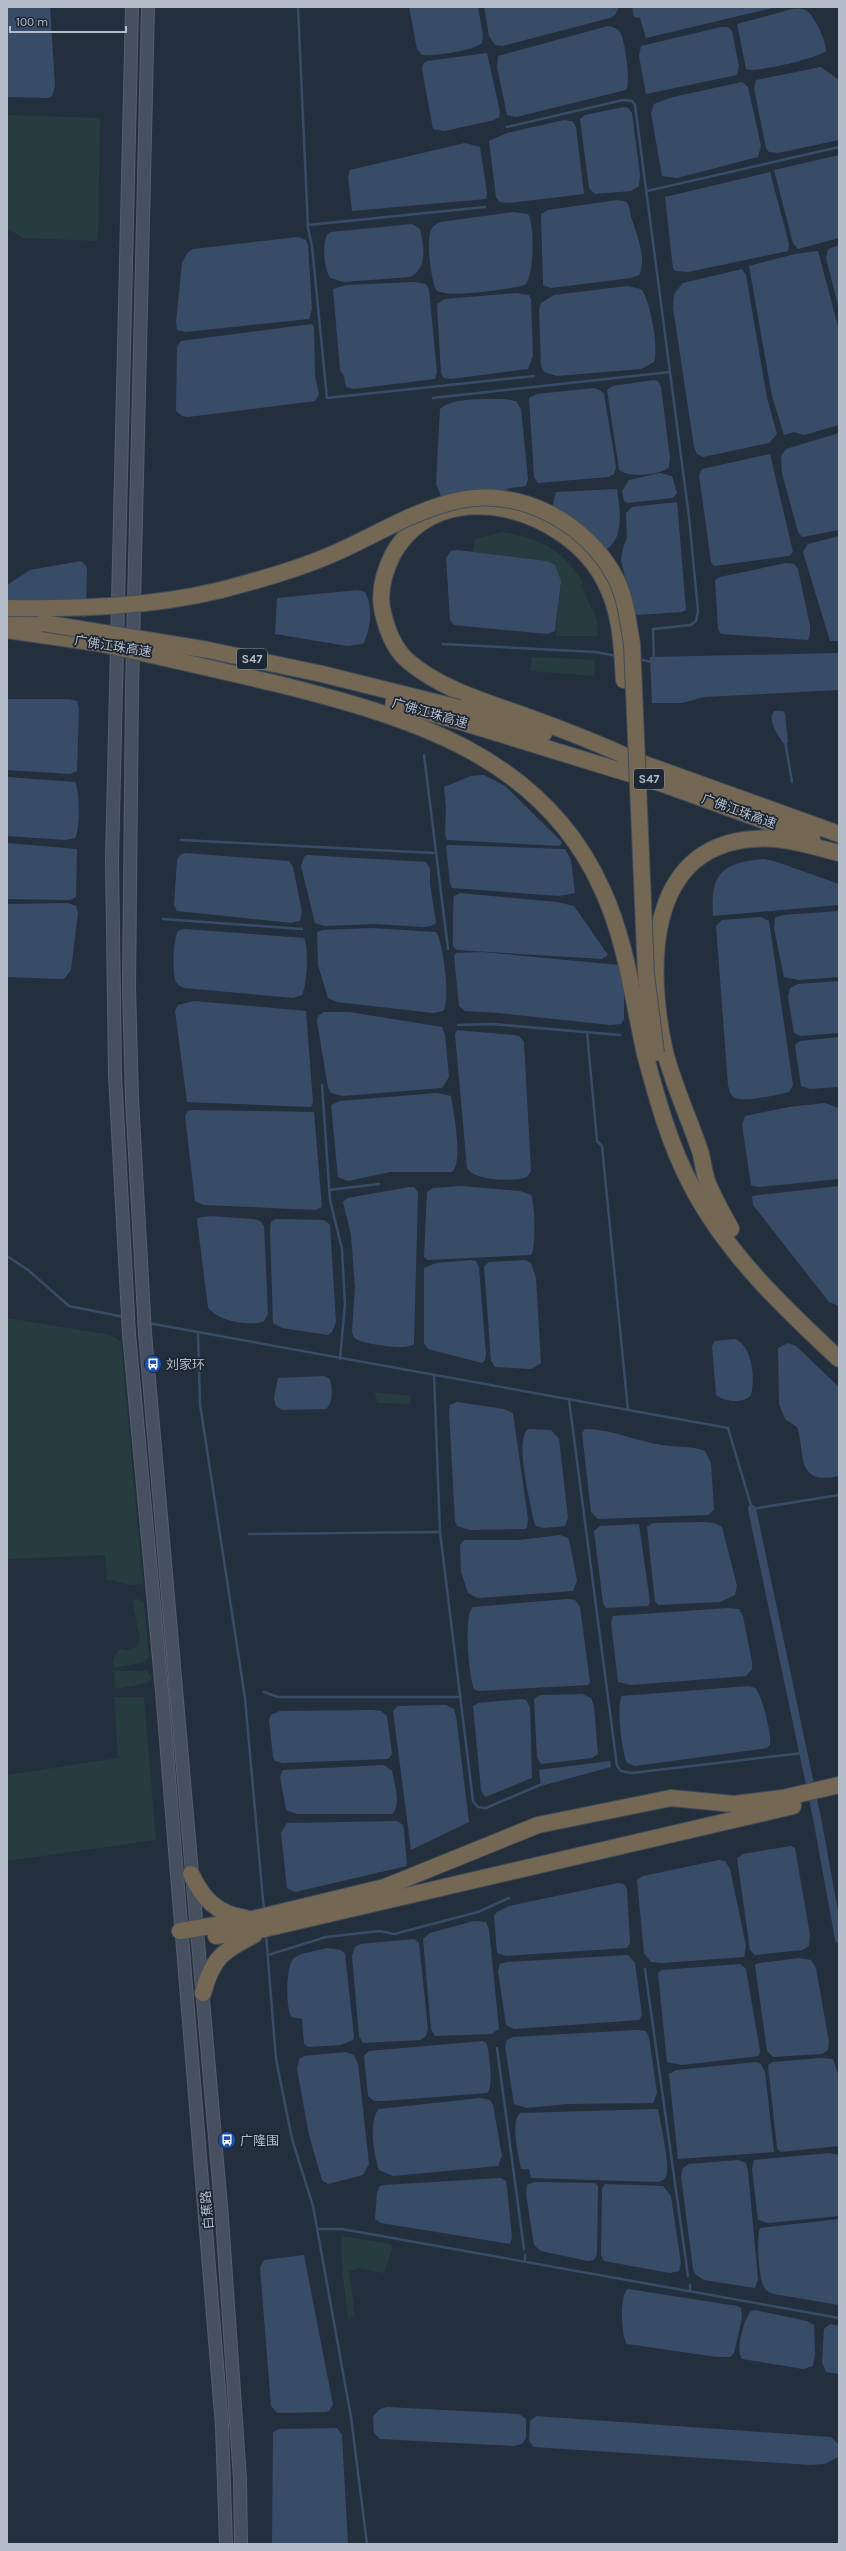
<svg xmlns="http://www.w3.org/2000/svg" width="846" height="2551" font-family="Karla,'Noto Sans SC',sans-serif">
<rect width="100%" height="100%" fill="#242f3e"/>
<!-- green -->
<g fill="#263c3f">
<path d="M7 115 100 118 98 241 23 238 7 228Z"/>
<path d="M503 532C544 541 559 547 583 582L581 587 597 619 598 636H556L561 581 547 561 473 552 475 539Z"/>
<path d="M532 657 595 660 594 676 530 671Z"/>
<path d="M7 1318 111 1335 121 1342 143 1584 130 1585 107 1579 105 1555 7 1559Z"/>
<path d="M375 1392 411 1396 410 1404 377 1403Z"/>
<path d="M139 1599 144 1602 149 1658 140 1663 114 1668 113 1660 119 1649 128 1651 137 1646 140 1638 132 1600Z"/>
<path d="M114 1671H147L151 1677 148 1683 115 1689Z"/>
<path d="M114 1697H144L156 1840 7 1861V1775L118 1758Z"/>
<path d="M341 2236 391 2244 392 2250 384 2273 359 2268 349 2271 355 2315 348 2317 342 2270Z"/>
</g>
<!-- water -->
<g fill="#394c67">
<path d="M7 7H50L55 86 52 96 48 98 7 97Z"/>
<path d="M409 7H478L483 35 482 43C474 51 433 56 422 55L417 49Z"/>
<path d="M484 7H619L615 15 610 18 502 46 495 45 489 36Z"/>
<path d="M632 7H777L646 38 640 18 634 17Z"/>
<path d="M792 9C797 8 803 8 807 11 815 17 826 41 826 51 819 58 754 73 746 69L737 24Z"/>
<path d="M608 26C613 27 618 28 621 34 625 42 631 84 626 90L516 117 507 115 497 67 498 56Z"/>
<path d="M721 27H728L732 31 739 66 737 75 646 94 639 56 641 46Z"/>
<path d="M487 53 500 112 499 117 494 120 445 131 433 129 422 69 423 64 427 61Z"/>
<path d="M821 67 839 80V140L778 153 769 152 766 148 754 88 756 80Z"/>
<path d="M742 82 748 87 761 146 758 157 677 178 662 176 651 113 654 104 673 97Z"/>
<path d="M624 107 628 108 632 113 640 175 639 186 631 191 595 194 589 188 580 119 585 115Z"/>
<path d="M564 120 572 121 576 127 584 194 509 203 500 202 496 197 489 141 507 133Z"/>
<path d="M465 143 480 147 487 193 486 199 352 211 348 177 350 170Z"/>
<path d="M839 155V238L798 249 793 243 774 170Z"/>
<path d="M770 172 789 244 788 251 688 272 676 271 673 269 665 197Z"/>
<path d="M617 200C620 201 623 200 626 202 631 206 630 215 632 220 637 235 647 259 639 275L631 278 551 288 543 285 541 214 548 210Z"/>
<path d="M513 212 528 214C535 225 534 276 525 285 510 289 447 299 436 290 431 279 426 241 431 230 433 226 436 224 440 222Z"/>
<path d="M412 224 420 229C424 247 428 268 410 277L344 282 330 278C324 267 322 246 327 235L331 232Z"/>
<path d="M298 237 306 240 308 245 312 309 309 319 186 332 177 330 176 322 182 263 187 253 193 249Z"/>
<path d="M839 245V309L826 258 828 249Z"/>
<path d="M818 251 839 330V425L804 435 794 432 784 435 772 396 749 266 795 254Z"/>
<path d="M742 269 746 275 767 398 777 434 769 443 703 457 697 454 694 447 673 308 674 294 683 283Z"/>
<path d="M415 282 426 284 429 290 437 372 435 379 353 389 346 387 344 376 340 370 333 289 346 285Z"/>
<path d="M627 286 641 289C650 298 659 350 654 362L641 369 557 376 544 372 541 366 539 310 541 303 554 295Z"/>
<path d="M516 293 529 295 531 299 533 356 528 369 451 379 444 378 441 373 437 304 445 299Z"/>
<path d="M312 324 314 327 315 376 319 394 315 401 188 417 182 416 176 411 177 347 181 341Z"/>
<path d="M654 380 658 381 661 387 670 458 669 467C662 475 626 479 619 469L607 390 613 386Z"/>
<path d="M594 388 601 391 604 394 616 467 614 474 608 477 538 483 534 477 529 398 537 394Z"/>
<path d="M504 399 516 401 521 409 528 479 526 486 510 488 493 495 448 499 441 496 436 484 440 409C452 397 488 399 504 399Z"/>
<path d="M839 433V530L802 537 798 532 782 473 781 456 786 449Z"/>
<path d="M770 454 793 552 789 556 714 566 711 562 699 475 702 469Z"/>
<path d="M660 473 672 476 677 493 673 498 627 503 624 501 622 491 629 480Z"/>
<path d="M617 489C620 511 626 543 600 552L550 517 556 492Z"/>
<path d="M677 502 686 610 682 612 638 615 633 611 621 560 623 548 627 538 626 513 632 507Z"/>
<path d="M839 536V641H830L803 552 808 544Z"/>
<path d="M457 550 547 561 555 565 561 581 555 631 547 634 454 625 450 620 446 558 451 551Z"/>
<path d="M81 561 87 567 86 617 7 610V585L30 570Z"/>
<path d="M786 563 794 564 798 569 810 626V634L808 640 721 634 718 629 715 580 720 577Z"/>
<path d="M358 590 365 592C373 606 371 630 363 644L347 646 275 634 277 598Z"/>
<path d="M839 653V690L704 697 682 703H652L650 657Z"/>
<path d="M7 699H69L77 701 79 709 77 771 70 774 7 770Z"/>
<path d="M774 711H783L785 714 788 743H783C778 734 767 721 774 711Z"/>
<path d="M484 775 505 786 562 842 560 846 447 840 445 834 446 807 444 787 471 776Z"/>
<path d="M7 777 75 782C80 791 80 831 75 838L65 840 7 836Z"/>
<path d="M7 843 77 849 76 897 70 900 7 899Z"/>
<path d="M449 845 565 849 571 860 575 893 559 896 452 888 450 883 446 846Z"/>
<path d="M185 853 289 861 293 867 302 912 300 921 291 923 177 911 174 905 177 860 180 855Z"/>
<path d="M307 855 426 862 430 869V884L436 923 431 926 424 927 374 924 325 926 315 923 301 866 304 857Z"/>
<path d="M763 859 774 861 839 884V905L713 916C710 874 721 863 763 859Z"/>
<path d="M460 893 557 902 574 906 608 955 602 959 457 950C455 948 454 948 453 945 453 941 453 899 454 896Z"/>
<path d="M68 903 76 906 78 913 71 970 64 979H59L7 977V904Z"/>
<path d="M839 911V977L798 980 784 977 774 928 775 918 783 915Z"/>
<path d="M761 917 769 921 793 1085 789 1092C777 1095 746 1102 735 1098 730 1095 729 1090 728 1085L716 926 722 920Z"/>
<path d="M371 928 436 932C443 942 451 1000 443 1011L433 1013 337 1002 328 998 318 965 317 932 323 930Z"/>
<path d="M185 929 304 938C309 947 307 986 302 995L293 998 184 988C181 986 178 985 176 982 172 975 173 939 178 931Z"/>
<path d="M483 952 619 965 624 972V1019L621 1024 610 1025 499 1013 465 1011 459 1006 454 956 456 953Z"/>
<path d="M839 981V1033L801 1036 794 1033 788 997 790 988 798 984Z"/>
<path d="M194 1001 306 1011 313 1102 311 1107 187 1102 175 1011 178 1005Z"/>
<path d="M324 1012H349L442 1027 445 1035 449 1077 442 1088 343 1096 331 1093 328 1088 317 1021 318 1016Z"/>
<path d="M457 1030 513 1035 519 1036 524 1042 531 1171 527 1177C515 1182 474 1181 467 1168L455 1034Z"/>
<path d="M839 1037V1087L810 1089 801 1086 795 1045 800 1041Z"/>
<path d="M437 1093 451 1096C453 1111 464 1162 452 1172H390L348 1181 338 1177 331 1105 340 1101Z"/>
<path d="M825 1103 839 1108V1179L759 1187 751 1185 742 1125 745 1116 789 1107Z"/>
<path d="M193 1110 314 1112 322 1207 315 1210 203 1205 195 1201 185 1116 188 1111Z"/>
<path d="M462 1186 520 1191 531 1195C535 1204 536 1249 531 1255L428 1260 424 1257 427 1192 433 1188Z"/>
<path d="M839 1186V1306L829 1302 753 1205 752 1196Z"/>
<path d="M410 1187H414L418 1192 414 1344C409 1351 363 1344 356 1339 353 1337 353 1335 352 1331L355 1287 351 1235 343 1202 347 1198Z"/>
<path d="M210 1216 253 1219 260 1221 264 1226 268 1314 264 1321C251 1327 216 1321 208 1307L197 1220 198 1218Z"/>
<path d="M275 1219 324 1220 330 1225 336 1322 332 1332 328 1335 282 1328 273 1323 270 1229 271 1222Z"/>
<path d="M472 1260 476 1261 479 1268 486 1354 485 1360 482 1363 428 1349 424 1343V1268L436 1263Z"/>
<path d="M525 1260 531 1263 536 1278 541 1363 531 1369 495 1367 491 1361 484 1266 489 1262Z"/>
<path d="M735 1339C753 1347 755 1379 751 1395 743 1404 725 1402 716 1395L712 1346 715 1341Z"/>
<path d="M788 1343 796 1346 839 1387V1476C794 1486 806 1453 797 1427L785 1419 779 1404 778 1348Z"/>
<path d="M324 1376 330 1379C332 1388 334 1402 326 1409L282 1410 276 1406 274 1398 278 1378Z"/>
<path d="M457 1402 504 1409 513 1413 528 1519 527 1527 525 1529 470 1530 457 1526 455 1521 449 1412 450 1405Z"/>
<path d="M528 1429 551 1430 559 1439 568 1518 565 1526 544 1528 536 1526 534 1522C531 1505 514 1441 528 1429Z"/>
<path d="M585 1429C612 1429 635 1441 662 1445 676 1448 691 1445 705 1451L711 1463 714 1510 708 1515 598 1519 591 1512 582 1433Z"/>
<path d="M704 1522 714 1523 722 1527 737 1586 735 1595 720 1602 658 1605 655 1601 647 1527 653 1523Z"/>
<path d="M639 1524 650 1602 648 1606 606 1608 603 1603 594 1531 600 1526Z"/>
<path d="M560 1535 568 1538 570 1544 577 1581 573 1591 478 1598 468 1593 461 1572 460 1545 464 1540H519Z"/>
<path d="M568 1599 575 1600 580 1607 590 1682 588 1685 478 1691 474 1689C469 1678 463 1614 473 1607Z"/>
<path d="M728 1608 739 1609 743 1616 752 1662V1669L746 1676 631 1685 618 1682 611 1623 613 1616Z"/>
<path d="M749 1686 755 1688C762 1695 772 1735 770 1745L767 1748 635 1766 627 1763C622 1754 616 1703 622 1696Z"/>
<path d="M582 1694 591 1698 594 1706 598 1754 592 1758 541 1764 537 1757 534 1699 540 1695Z"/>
<path d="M522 1699 526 1700 530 1707 532 1778 485 1797 481 1790 473 1706 478 1703Z"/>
<path d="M446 1705 454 1709 456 1716 469 1822 411 1850 393 1711 398 1706Z"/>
<path d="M372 1710 381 1711 387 1716 392 1754 388 1759 283 1763 275 1761 273 1757 269 1720 271 1715 280 1711Z"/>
<path d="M610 1761 611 1767 541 1786 539 1770Z"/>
<path d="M384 1765 392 1771C394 1781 402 1806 392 1814H297L286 1810 280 1776 283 1770Z"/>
<path d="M397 1821 403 1825 404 1830 407 1866 295 1892 287 1888 281 1833 287 1823Z"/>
<path d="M791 1846 795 1848 810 1935 809 1946 802 1950 755 1955 750 1950 737 1858 743 1854Z"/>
<path d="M719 1860 725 1861 730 1869 746 1946 744 1957 662 1963 651 1962 644 1953 637 1880 643 1876Z"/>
<path d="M618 1883 624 1884 627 1889 630 1943 627 1948 506 1956 497 1953 494 1916 497 1912 509 1906Z"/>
<path d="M474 1921 486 1922 489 1930 499 2029 491 2034 435 2036 431 2029 423 1939 430 1933Z"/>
<path d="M414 1939 419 1943 428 2029 426 2036 420 2040 363 2043 359 2036 352 1956 355 1947 360 1944Z"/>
<path d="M327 1948 341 1950 345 1954 354 2037 353 2040 341 2045 309 2047 304 2044 302 2019 292 2017C285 2011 286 1964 294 1958 302 1952 318 1951 327 1948Z"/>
<path d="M628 1955 635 1963 642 2015 639 2020 514 2029 506 2025 498 1971 500 1964 507 1962Z"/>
<path d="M799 1958 811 1960 816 1968 829 2042 828 2050 822 2054 773 2057 767 2051 755 1965 759 1963Z"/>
<path d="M740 1964 746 1969 760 2051 759 2056 682 2065 667 2062 658 1973 662 1970Z"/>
<path d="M637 2030 646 2031 649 2037 657 2093 653 2103 567 2104 527 2108 514 2104 505 2046 507 2040 513 2037Z"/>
<path d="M483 2041 487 2044C489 2054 494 2088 487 2093L384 2101H374L368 2096 364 2056 369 2051Z"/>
<path d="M345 2052 354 2055 358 2064 369 2164 363 2175 328 2184 322 2180 309 2135 297 2069 299 2059 304 2056Z"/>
<path d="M821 2058 833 2059 839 2077V2146L780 2152 777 2148 768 2065 773 2062Z"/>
<path d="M757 2062 761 2064 765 2072 774 2152 678 2159 669 2074 676 2070Z"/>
<path d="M480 2098 490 2100 493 2105 502 2156 498 2166 393 2176 379 2170C374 2156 368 2120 379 2109Z"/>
<path d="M658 2109C660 2122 671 2167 666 2177 664 2180 661 2181 658 2182L531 2178 529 2169H521C519 2156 510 2122 520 2113Z"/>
<path d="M829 2153 839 2155V2216L768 2223 758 2220 752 2169 754 2160Z"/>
<path d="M738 2160 746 2163 748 2171 758 2280 755 2288 704 2280 695 2274 693 2269 681 2176 683 2168 689 2164Z"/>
<path d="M500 2178 506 2181 507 2187 512 2238 510 2244 381 2223 375 2219 377 2192 380 2186 384 2185Z"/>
<path d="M535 2182 595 2183 598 2186 597 2254 594 2260 588 2261 541 2251 534 2245 526 2194 527 2185Z"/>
<path d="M605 2184 663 2186 671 2196 681 2263 679 2271 670 2273 604 2261 601 2255 602 2189Z"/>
<path d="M839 2219V2305L774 2294C770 2293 766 2291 764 2287 759 2279 756 2236 760 2228Z"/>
<path d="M304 2255 333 2405 329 2411 325 2412 277 2413 271 2406 260 2267 264 2260Z"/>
<path d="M628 2289 737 2306 741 2308 742 2318 734 2353 730 2357H717L627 2344C621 2337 619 2294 628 2289Z"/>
<path d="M755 2310 807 2321 814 2325 815 2354 813 2366 803 2369 742 2359C735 2349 744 2320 751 2311Z"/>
<path d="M830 2324 839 2326V2374L826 2372 822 2362 824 2329Z"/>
<path d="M387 2407 519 2414 526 2419V2438L522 2444 513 2446 380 2439 374 2433 373 2416 380 2409Z"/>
<path d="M536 2416 831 2437 838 2444V2457L825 2464 810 2465 534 2447 529 2441 530 2421Z"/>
<path d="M337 2428 342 2435 348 2544H272L273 2432 279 2429Z"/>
</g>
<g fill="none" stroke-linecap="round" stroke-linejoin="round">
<!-- stream -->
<g stroke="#394c67" stroke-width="2.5">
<path d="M298 7 308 228 312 246 327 398 534 376"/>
<path d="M507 127 623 100 632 101 635 105 689 517 698 611 696 621 691 625 653 629 654 660"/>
<path d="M647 191 839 147"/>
<path d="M308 225 485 207"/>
<path d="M433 398 670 372"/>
<path d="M443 644 596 652 617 656"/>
<path d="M637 659 652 662"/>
<path d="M785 741 792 782"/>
<path d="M424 755 448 949"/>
<path d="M181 840 434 853"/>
<path d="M163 919 302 929"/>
<path d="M458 1025 492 1024 620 1035"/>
<path d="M587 1032 597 1141 602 1146 628 1410"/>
<path d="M322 1085 330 1200 342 1249 345 1304 340 1359"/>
<path d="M329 1190 379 1184"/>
<path d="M7 1256 28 1270 69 1306 124 1317"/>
<path d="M148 1323 728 1428 752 1509 839 1495"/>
<path d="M198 1333 200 1404 245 1698 264 1911"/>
<path d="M434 1375 440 1532 473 1801 478 1807 486 1808 542 1784"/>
<path d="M569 1400 617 1766 621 1771 632 1773 803 1753"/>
<path d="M249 1534 440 1532"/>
<path d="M264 1692 278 1697H461"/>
<path d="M266 1934 276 2059 292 2139 313 2206 351 2417 367 2544"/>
<path d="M268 1955 326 1937 380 1931 394 1934 478 1912 509 1898"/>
<path d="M645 1969 688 2276"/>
<path d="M497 2048 524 2249"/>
<path d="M317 2229H342L839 2318"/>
<path d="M525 2255V2261"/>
<path d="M690 2285V2290"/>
</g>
<!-- canal -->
<path stroke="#394c67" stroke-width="8" d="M752 1509 817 1818 839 1939"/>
<defs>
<g id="secondary">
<path d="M132 7 112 859 115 1075 129 1334 162 1691 222 2426 226 2544"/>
<path d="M148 7 132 690 129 988 132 1099 145 1333 222 2218 240 2479 241 2544"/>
</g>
<g id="motorway">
<path d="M7 619 37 623"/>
<path d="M7 630 97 643"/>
<path d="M624 680C622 647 621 612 605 582 568 508 441 470 393 554 384 572 378 593 383 613 387 630 394 649 408 661 442 690 487 702 528 717 564 730 598 743 632 759"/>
<path d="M459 708 544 733"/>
<path d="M455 720 663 784 812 838"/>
<path d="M625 757 839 834"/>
<path d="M645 1054C657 1098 669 1143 690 1183 725 1252 783 1307 839 1359"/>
<path d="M731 1229C723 1214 713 1197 707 1181 704 1172 703 1163 701 1154 690 1120 674 1087 665 1052 647 972 644 847 753 839 782 836 811 846 839 853"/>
<path d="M191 1874C203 1899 217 1914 245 1918"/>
<path d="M180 1931 253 1919 385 1887 538 1825 671 1798 734 1804 783 1798 839 1785"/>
<path d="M216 1936 264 1929 793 1806"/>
<path d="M203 1993C213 1957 222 1952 254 1935"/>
</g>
</defs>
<!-- secondary casing -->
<use href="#secondary" stroke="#565f6c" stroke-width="14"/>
<!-- motorway casing -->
<use href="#motorway" stroke="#434c59" stroke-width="18"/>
<!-- secondary -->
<use href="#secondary" stroke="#465061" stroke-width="12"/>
<!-- motorway -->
<use href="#motorway" stroke="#746855" stroke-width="16"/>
<defs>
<g id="motorway-bridge">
<path d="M7 608C79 609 151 607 221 590 259 580 299 569 335 553 376 535 413 511 456 501 518 486 586 522 615 577 626 597 628 622 632 644L646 974 656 1053"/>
<path d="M43 623 208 650 322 674 459 708"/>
<path d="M97 643C158 656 218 670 278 684 409 717 542 755 602 889 626 940 633 1000 645 1054"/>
<path d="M393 703 455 720"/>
</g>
</defs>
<!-- motorway-bridge casing -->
<use href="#motorway-bridge" stroke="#434c59" stroke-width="18" stroke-linecap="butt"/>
<!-- motorway-bridge -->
<use href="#motorway-bridge" stroke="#746855" stroke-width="16"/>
</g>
<!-- icons -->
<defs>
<symbol id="bus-disc" viewBox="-11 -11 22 22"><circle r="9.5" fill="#1a4fb4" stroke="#1d2633"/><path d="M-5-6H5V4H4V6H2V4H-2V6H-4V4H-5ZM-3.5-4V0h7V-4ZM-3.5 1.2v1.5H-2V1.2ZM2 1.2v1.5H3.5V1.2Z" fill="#fff"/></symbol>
</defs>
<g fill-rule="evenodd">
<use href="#bus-disc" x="143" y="1354" width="20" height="20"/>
<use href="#bus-disc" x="217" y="2130" width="20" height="20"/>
</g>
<g text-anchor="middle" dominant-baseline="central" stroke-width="3.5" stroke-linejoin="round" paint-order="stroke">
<!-- shield labels -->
<g fill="#1d2633" stroke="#878f9c" stroke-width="1">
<rect x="237" y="649" width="30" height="20" rx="3"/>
<rect x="634" y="769" width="30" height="20" rx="3"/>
</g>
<g font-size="12" font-weight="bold" fill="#b4bcc9">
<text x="252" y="659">S47</text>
<text x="649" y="779">S47</text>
</g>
<!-- street labels -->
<g font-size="13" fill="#b4bcc9" stroke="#1d2633">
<text transform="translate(113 646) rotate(9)">广佛江珠高速</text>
<text transform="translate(430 713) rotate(16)">广佛江珠高速</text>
<text transform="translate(739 811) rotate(20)">广佛江珠高速</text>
<text transform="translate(207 2210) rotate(-95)">白蕉路</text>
</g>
<!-- poi labels -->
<g font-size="13" fill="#b4bcc9" stroke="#1d2633" text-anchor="start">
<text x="166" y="1364">刘家环</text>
<text x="240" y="2140">广隆围</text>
</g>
</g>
<!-- border -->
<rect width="846" height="2551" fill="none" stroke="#b4bcc9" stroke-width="16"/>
<!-- scale -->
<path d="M10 26v6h116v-6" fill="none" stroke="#b4bcc9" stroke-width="2"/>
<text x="16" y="26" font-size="12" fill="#b4bcc9" stroke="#1d2633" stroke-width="3" paint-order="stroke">100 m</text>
</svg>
